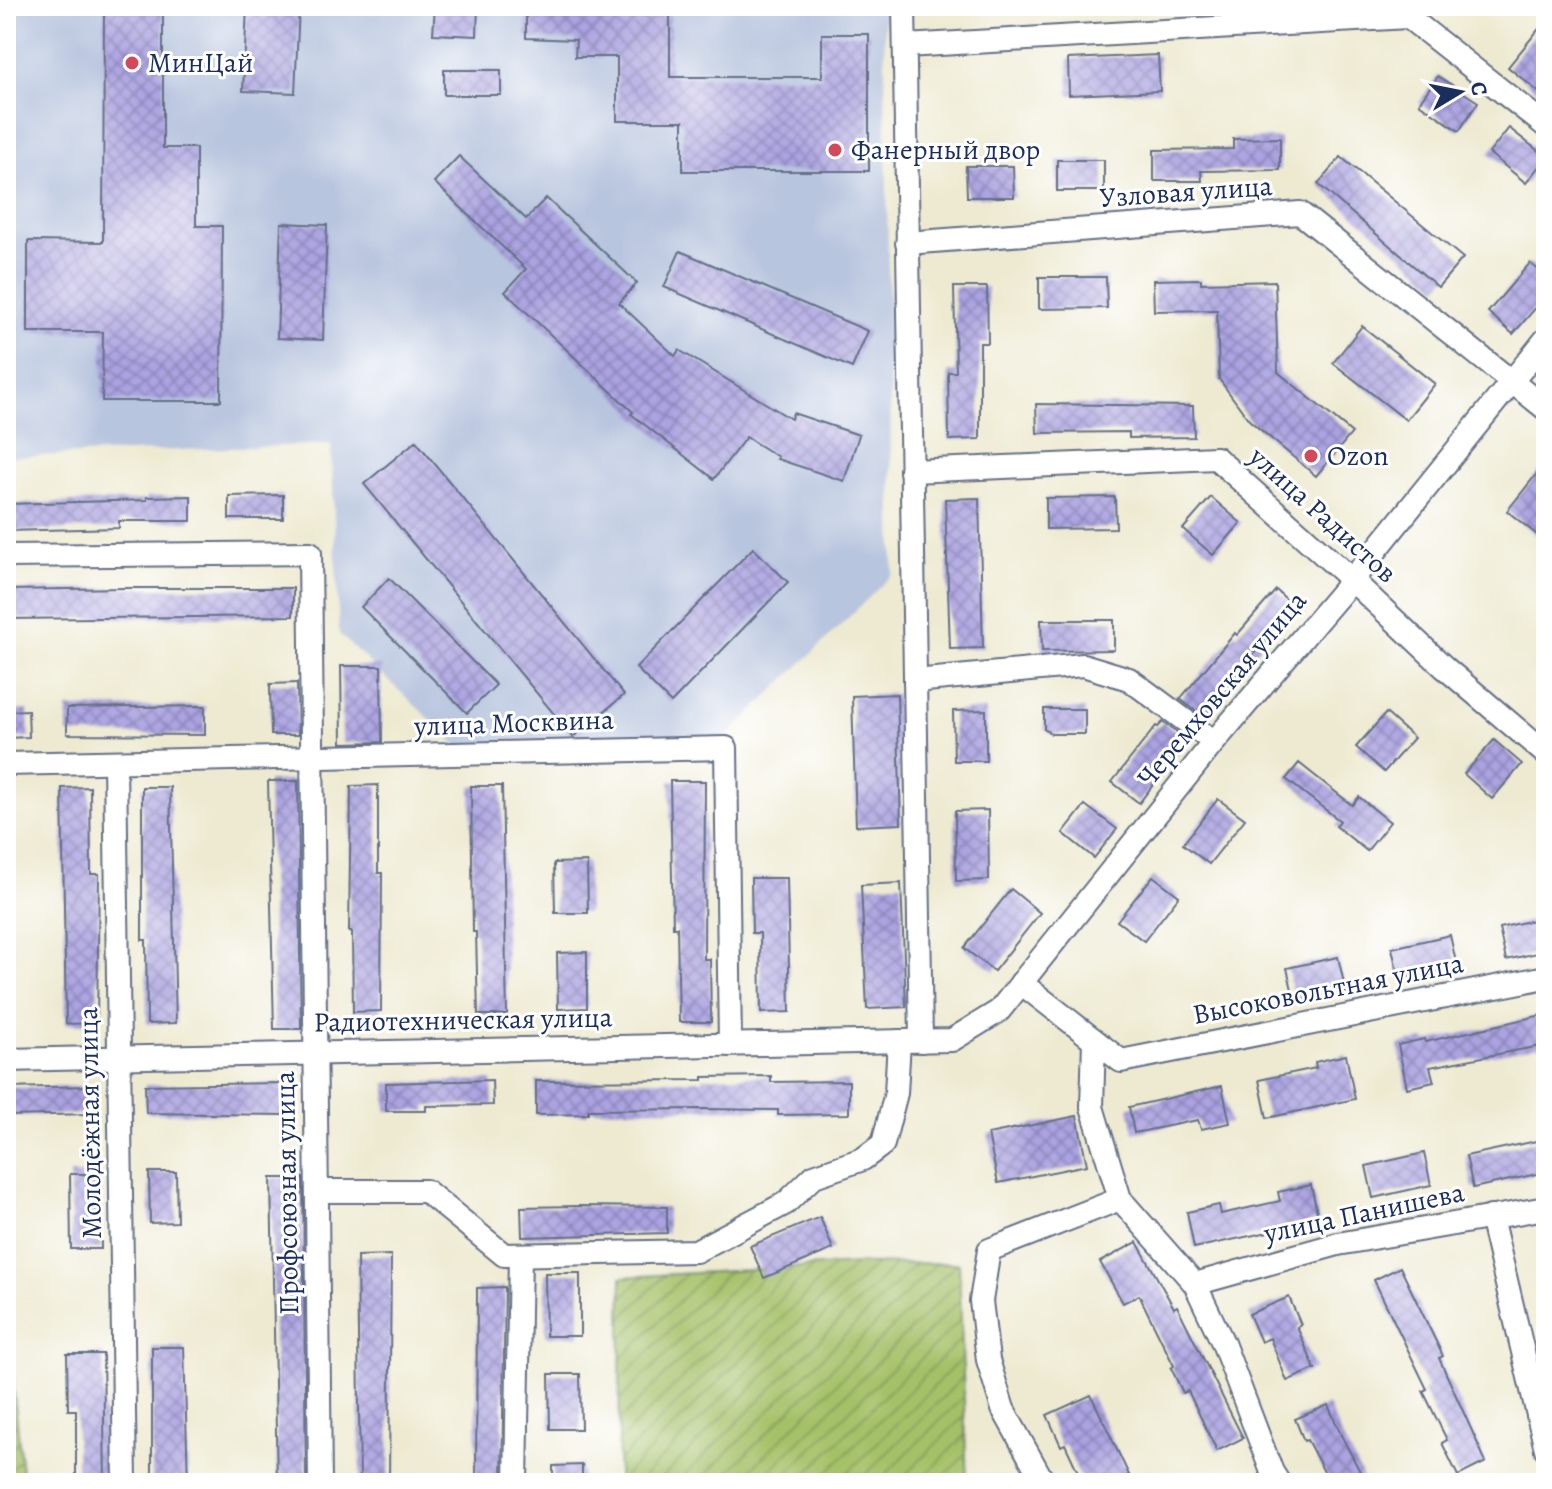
<svg xmlns="http://www.w3.org/2000/svg" width="1552" height="1489" font-family="Alegreya,serif">
<defs>
<pattern id="garden-furrows" width="10" height="10" patternUnits="userSpaceOnUse" patternTransform="scale(2)"><rect width="10" height="10" fill="#a5c168"/><path d="M-1 1l2-2M0 10L10 0M9 11l2-2" fill="none" stroke="#869d59"/></pattern>
<pattern id="building-cross-hatch" width="8" height="8" patternUnits="userSpaceOnUse" patternTransform="scale(2)"><rect width="8" height="8" fill="#aca3e1"/><path d="M0 0l8 8M0 8l8-8" fill="none" stroke="#8b85ba"/></pattern>
</defs>
<rect width="100%" height="100%" fill="#fff"/>
<filter id="ink" filterUnits="userSpaceOnUse"><feTurbulence type="fractalNoise" baseFrequency=".0125" numOctaves="2"/><feDisplacementMap in="SourceGraphic" scale="16" xChannelSelector="R" yChannelSelector="G"/><feConvolveMatrix kernelMatrix="1 2 1 2 8 2 1 2 1" color-interpolation-filters="sRGB"/></filter>
<filter id="wash" filterUnits="userSpaceOnUse"><feTurbulence type="fractalNoise" baseFrequency=".006" numOctaves="4" result="noise"/><feDisplacementMap in="SourceGraphic" scale="32" xChannelSelector="R" yChannelSelector="G"/><feGaussianBlur stdDeviation="1.8" result="paint"/><feColorMatrix in="noise" values="0 0 0 0 0 0 0 0 0 0 0 0 0 0 0 0 0 1.4 0 .05"/><feComposite in="paint" operator="in"/></filter>
<g filter="url(#wash)">
<rect width="100%" height="100%" fill="#eeead2"/>
<!-- industrial -->
<path fill="#b8c5de" d="M6 6H884L893 574 719 744 470 757 339 634 331 444 6 457Z"/>
<!-- garden -->
<g fill="url(#garden-furrows)" stroke="#607863" stroke-width="2">
<path d="M959 1263 967 1483H618L622 1277 858 1264Z"/>
<path d="M6 1310 23 1483H6Z"/>
</g>
<g id="blocks">
<!-- building -->
<g fill="url(#building-cross-hatch)">
<path d="M104 6H163V148H196V226H222L221 401H102L103 332H28V241L103 242Z"/>
<path d="M247 6H299L295 93 243 91Z"/>
<path d="M435 6H478L477 36 433 34Z"/>
<path d="M526 6H670V77H822V34H869V171H683V121H617V57H575L576 40 526 38Z"/>
<path d="M1546 20V98L1508 67Z"/>
<path d="M1158 55 1160 91 1069 95 1068 59Z"/>
<rect x="444" y="70" width="57" height="25"/>
<path d="M1438 76 1478 102 1459 131 1419 103Z"/>
<path d="M1509 128 1546 157 1526 183 1489 153Z"/>
<path d="M1280 138V170L1201 171 1202 181H1154V150L1233 149V139Z"/>
<path d="M459 156 526 219 546 198 637 283 619 303 675 356 679 350 791 419 793 413 859 435 844 481 777 459 778 457 746 437 714 479 631 414 633 412 505 292 526 269 434 182Z"/>
<path d="M1341 157 1463 258 1438 287 1318 184Z"/>
<rect x="1057" y="160" width="47" height="31"/>
<path d="M966 166H1013L1014 197H967Z"/>
<path d="M281 223 327 225 323 340 277 338Z"/>
<path d="M680 251 868 331 852 368 664 287Z"/>
<path d="M1530 263 1546 277V296L1513 334 1488 312Z"/>
<path d="M1039 277H1106L1107 308 1039 309Z"/>
<path d="M1201 279V283L1275 281 1278 372 1352 433 1316 476 1249 420 1219 379 1217 310 1154 311 1153 280Z"/>
<path d="M954 287H987L988 343H980V439L949 440 948 372H956Z"/>
<path d="M1362 326 1435 384 1406 420 1333 363Z"/>
<path d="M1036 404 1193 406 1194 437 1129 438V432L1037 433Z"/>
<path d="M416 441 624 695 573 737 364 484Z"/>
<path d="M1546 462V542L1507 511Z"/>
<path d="M283 495V519H229V496Z"/>
<path d="M191 496V521H119V528L6 531V504L147 500V497Z"/>
<path d="M1115 497 1116 528 1046 529V498Z"/>
<path d="M1211 497 1241 523 1213 555 1183 529Z"/>
<path d="M979 498 983 648 950 649 945 499Z"/>
<path d="M753 548 788 582 671 703 636 668Z"/>
<path d="M389 578 496 685 467 713 361 607Z"/>
<path d="M126 588H293V616L6 619V590Z"/>
<path d="M1276 590 1295 607 1266 638 1205 718 1180 699 1235 633 1237 635Z"/>
<path d="M1041 620H1114V650L1042 651Z"/>
<path d="M341 666H381L382 742 342 743Z"/>
<path d="M297 683 298 735H271L270 684Z"/>
<path d="M897 694 901 824 856 826 852 696Z"/>
<path d="M205 706V735L67 734V708Z"/>
<path d="M1044 709H1085V734H1051L1044 729Z"/>
<path d="M28 710 29 737 6 738V711Z"/>
<path d="M986 710V761H954L953 711Z"/>
<path d="M1386 713 1414 738 1384 772 1356 747Z"/>
<path d="M1163 722 1188 740 1139 803 1112 782 1156 726 1158 727Z"/>
<path d="M1494 740 1522 764 1492 799 1464 774Z"/>
<path d="M1299 763 1352 805 1359 797 1390 822 1367 851 1336 826 1340 821 1286 779Z"/>
<path d="M268 781H298L301 1029H274Z"/>
<path d="M670 781H705L704 959H710L711 1022H679L677 927H673Z"/>
<path d="M378 785V873H382L381 1011 353 1012 352 932H349L351 786Z"/>
<path d="M471 786H502L507 1015H478L476 932H473Z"/>
<path d="M90 787 91 874H99L97 1023 66 1024 62 788Z"/>
<path d="M142 787H170L176 1023 147 1024 146 940H142Z"/>
<path d="M1218 799 1245 819 1209 864 1183 844Z"/>
<path d="M1085 805 1117 829 1094 858 1063 833Z"/>
<path d="M988 810 989 880 956 881 955 811Z"/>
<path d="M587 862 588 913H555L554 863Z"/>
<path d="M1153 876 1179 896 1144 941 1117 921Z"/>
<path d="M751 878H787L790 1012 761 1013 760 933H752Z"/>
<path d="M901 883 906 1007 867 1009 861 885Z"/>
<path d="M1011 889 1040 913 994 971 964 948Z"/>
<path d="M1546 917V951L1506 960 1499 928Z"/>
<path d="M1450 935 1457 967 1399 979 1392 948Z"/>
<path d="M587 952V1008L558 1009 557 953Z"/>
<path d="M1338 957 1346 992 1295 1003 1287 968Z"/>
<path d="M1546 1014V1045L1430 1067 1434 1082 1407 1088 1398 1045 1424 1039 1425 1042Z"/>
<path d="M1346 1055 1355 1099 1267 1118 1259 1080 1316 1068 1315 1062Z"/>
<path d="M771 1076V1082L849 1081V1114L778 1115V1110L704 1109 588 1110V1114L536 1115V1081L703 1080V1077Z"/>
<path d="M492 1080 493 1105 426 1106V1111H386V1083Z"/>
<path d="M284 1083V1115L146 1113 145 1085Z"/>
<path d="M91 1086V1114L6 1116V1088Z"/>
<path d="M1222 1086 1230 1123 1201 1129 1198 1120 1134 1133 1129 1107Z"/>
<path d="M1077 1116 1087 1165 998 1183 988 1134Z"/>
<path d="M1546 1139V1172L1473 1188 1466 1156Z"/>
<path d="M1424 1153 1431 1185 1373 1198 1366 1166Z"/>
<path d="M149 1172H176L177 1222 150 1223Z"/>
<path d="M70 1174H100L101 1249H71Z"/>
<path d="M271 1178H303L306 1483H277Z"/>
<path d="M1311 1185 1319 1221 1194 1248 1187 1212 1219 1205 1221 1214 1280 1201 1278 1192Z"/>
<path d="M578 1206 667 1207V1233L522 1237 521 1207Z"/>
<path d="M820 1217 833 1249 764 1278 750 1246Z"/>
<path d="M1137 1242 1174 1308 1177 1306 1243 1438 1217 1451 1188 1391 1183 1393 1171 1368 1174 1366 1139 1295 1123 1303 1100 1262Z"/>
<path d="M391 1255 389 1483H360L357 1256Z"/>
<path d="M1400 1267 1443 1356 1439 1358 1486 1462 1458 1476 1442 1443 1447 1440 1423 1391 1427 1389 1374 1280Z"/>
<path d="M545 1273H580V1336H546Z"/>
<path d="M505 1287 502 1483H476L477 1288Z"/>
<path d="M1289 1297 1301 1325 1297 1327 1315 1369 1287 1381 1270 1338 1261 1342 1249 1314Z"/>
<path d="M152 1347H184L188 1483H152Z"/>
<path d="M67 1354H103L105 1483H76V1410H68Z"/>
<path d="M549 1374H580L581 1429H550Z"/>
<path d="M1091 1395 1129 1475 1112 1483H1083L1065 1444 1061 1446 1047 1415Z"/>
<path d="M1328 1405 1342 1437 1366 1483H1330L1307 1440 1304 1441 1295 1419Z"/>
<path d="M582 1465V1483H553V1466Z"/>
</g>
</g>
</g>
<g filter="url(#ink)">
<use href="#blocks" fill-opacity="0" stroke="#657087" stroke-width="2"/>
<g fill="none" stroke-linecap="round" stroke-linejoin="round">
<defs>
<g id="minor">
<path d="M904 6 921 1041"/>
<path d="M905 46 1408 17 1546 126"/>
<path d="M907 243 1300 213 1546 409"/>
<path d="M911 471 1216 458 1352 580 1444 667 1546 754"/>
<path d="M6 556 310 553 320 1483"/>
<path d="M915 681 1083 665 1129 679 1214 742"/>
<path d="M115 762 125 1483"/>
<path d="M6 764 726 748 730 1045"/>
<path d="M1021 983 1121 1061 1546 977"/>
<path d="M1094 1040 1092 1107 1120 1199 1195 1284 1223 1343 1272 1472 1279 1483"/>
<path d="M6 1060 952 1040 999 1011 1214 742 1352 580 1546 339"/>
<path d="M317 1191H426L504 1255 696 1251 786 1203 814 1176 863 1159 883 1144 896 1093 899 1041"/>
<path d="M1491 1217 1546 1449"/>
<path d="M1195 1284 1338 1244 1546 1208"/>
<path d="M516 1483 520 1255"/>
<path d="M1044 1483 1003 1409 988 1360 981 1301 989 1250 1120 1199"/>
</g>
</defs>
<!-- minor casing -->
<use href="#minor" stroke="#657087" stroke-width="26"/>
<!-- minor -->
<use href="#minor" stroke="#fff" stroke-width="22"/>
</g>
</g>
<!-- markers -->
<g fill="#d1495b" stroke="#fff" stroke-width="3">
<circle cx="132" cy="63" r="8"/>
<circle cx="835" cy="150" r="8"/>
<circle cx="1311" cy="456" r="8"/>
</g>
<g text-anchor="middle" dominant-baseline="central" stroke-width="6" stroke-linejoin="round" paint-order="stroke">
<!-- poi labels -->
<g font-size="28" fill="#1b2f5e" stroke="#fff" text-anchor="start">
<text x="148" y="63">МинЦай</text>
<text x="851" y="150">Фанерный двор</text>
<text x="1327" y="456">Ozon</text>
</g>
<!-- street labels -->
<g font-size="28" fill="#1b2f5e" stroke="#fff">
<text transform="translate(1186 192) rotate(-4)">Узловая улица</text>
<text transform="translate(1323 515) rotate(42)">улица Радистов</text>
<text transform="translate(1222 689) rotate(-50)">Черемховская улица</text>
<text transform="translate(514 723) rotate(-2)">улица Москвина</text>
<text transform="translate(1328 989) rotate(-11)">Высоковольтная улица</text>
<text transform="translate(463 1020) rotate(-1)">Радиотехническая улица</text>
<text transform="translate(90 1123) rotate(-91)">Молодёжная улица</text>
<text transform="translate(287 1193) rotate(-91)">Профсоюзная улица</text>
<text transform="translate(1364 1213) rotate(-12)">улица Панишева</text>
</g>
</g>
<!-- margin -->
<rect width="1552" height="1489" fill="none" stroke="#fff" stroke-width="32"/>
<!-- north arrow -->
<g transform="translate(1460 92) rotate(80)" stroke="#ffffff" stroke-width="6" paint-order="stroke">
<path d="M0-6L14 30L0 20L-14 30Z" fill="#1b2f5e"/>
<text y="-12" font-size="22" font-weight="bold" text-anchor="middle" fill="#1b2f5e">С</text>
</g>
</svg>
